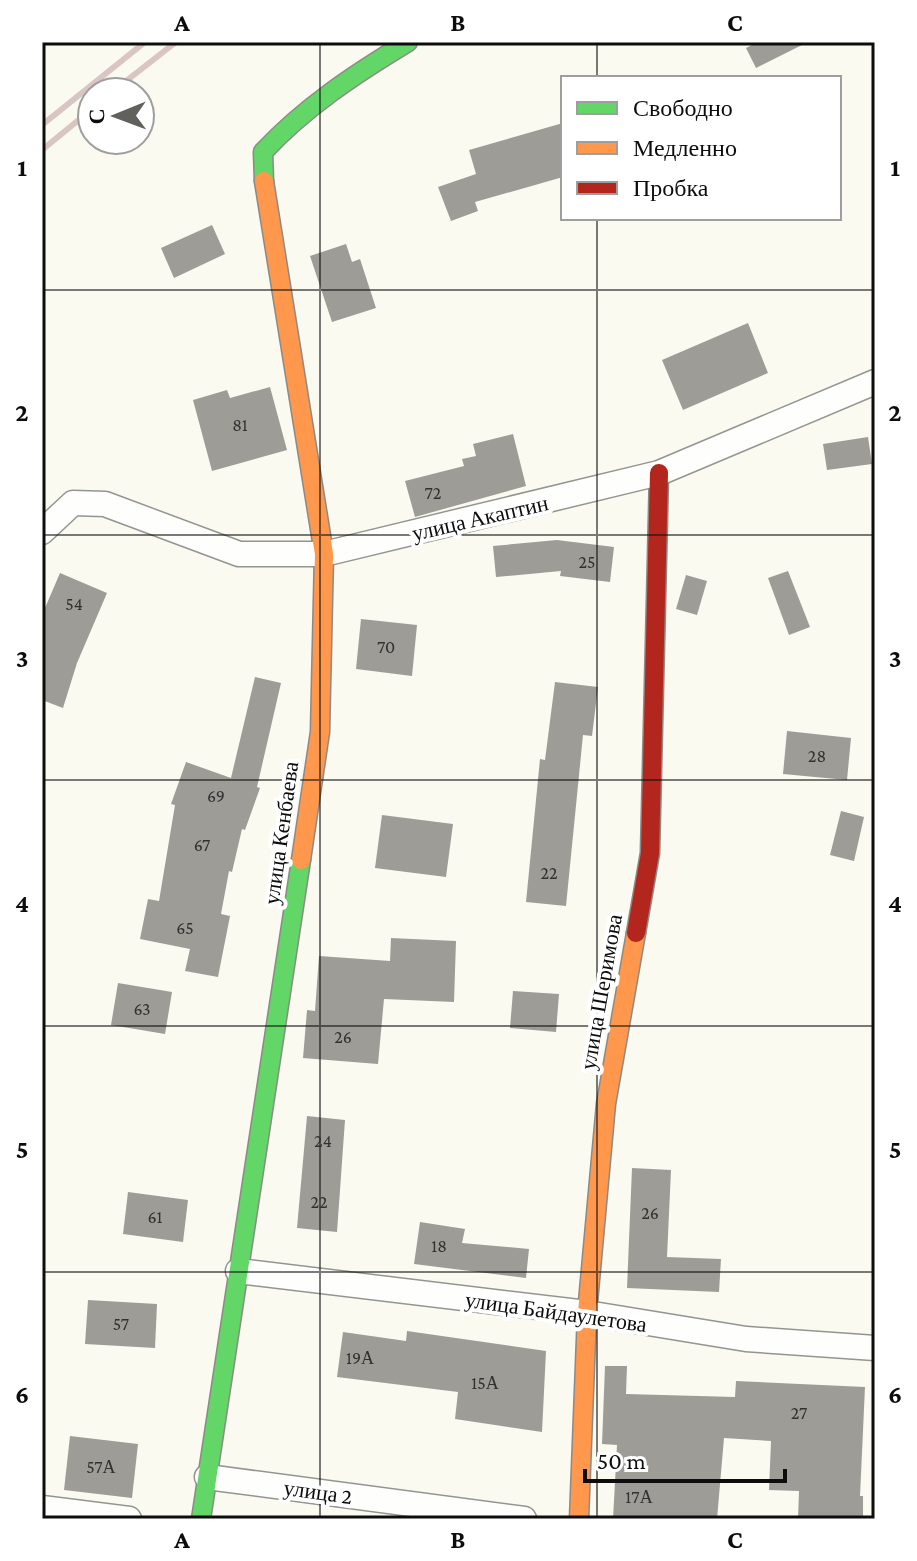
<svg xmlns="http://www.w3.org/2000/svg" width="917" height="1561" font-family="'Crimson Pro',serif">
<rect width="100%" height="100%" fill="#fbfaf1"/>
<!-- building -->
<g fill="#9e9c97">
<path d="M758 42H808L756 68 746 48Z"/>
<path d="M563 123V177L475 202 478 211 451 221 438 187 476 174 469 150Z"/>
<path d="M212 225 225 254 174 278 161 248Z"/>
<path d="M346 244 352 262 360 259 376 308 332 322 310 256Z"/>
<path d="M748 323 768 373 683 410 662 360Z"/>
<path d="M270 387 287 450 212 471 193 400 227 390 230 398Z"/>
<path d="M513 434 526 486 415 517 405 481 464 466 462 459 476 456 473 444Z"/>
<path d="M868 437 872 464 827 470 823 444Z"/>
<path d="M557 540 614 547 610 582 560 576 561 571 496 577 493 546Z"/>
<path d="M788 571 810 627 789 635 768 578Z"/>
<path d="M60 573 107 593 77 663 63 708 42 700V615Z"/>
<path d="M686 575 707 581 697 615 676 609Z"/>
<path d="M361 619 417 625 412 676 356 669Z"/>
<path d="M255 677 281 683 257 787 260 788 245 830 242 829 232 872 229 871 221 914 230 916 218 977 185 971 190 949 140 939 148 899 159 901 175 805 171 804 186 762 231 778Z"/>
<path d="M555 682 598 687 592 736 583 735 566 906 526 902 540 759 545 760Z"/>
<path d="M787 731 851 738 847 780 783 774Z"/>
<path d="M841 811 864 817 854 861 830 855Z"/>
<path d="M382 815 453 824 446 877 375 868Z"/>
<path d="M391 938 456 941 454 1002 384 999 378 1064 303 1058 307 1010 315 1011 319 956 390 961Z"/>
<path d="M118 983 172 992 165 1034 111 1025Z"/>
<path d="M513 991 559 994 556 1032 510 1028Z"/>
<path d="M307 1116 345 1120 337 1232 297 1228Z"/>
<path d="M632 1168 671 1170 667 1257 721 1259 719 1292 627 1288Z"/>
<path d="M128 1192 188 1200 183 1242 123 1234Z"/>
<path d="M420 1222 465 1229 462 1243 529 1249 526 1278 414 1264Z"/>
<path d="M88 1300 157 1304 155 1348 85 1344Z"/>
<path d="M407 1331 546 1351 542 1432 455 1419 458 1392 337 1377 343 1332 406 1341Z"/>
<path d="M605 1366H627L626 1394 735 1397 736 1381 865 1387 860 1496H863V1519H798L799 1491 769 1490 771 1441 724 1438 717 1519H613L617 1445 602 1444Z"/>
<path d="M70 1436 138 1444 132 1498 64 1490Z"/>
</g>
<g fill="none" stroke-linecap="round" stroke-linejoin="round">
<defs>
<g id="street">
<path d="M42 532 73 503 105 504 239 554H324L659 473 875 382"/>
<path d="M238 1271 587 1313 746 1339 875 1348"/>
<path d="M207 1477 524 1519"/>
<path d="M42 1508 129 1519"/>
</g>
<g id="fast">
<path d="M264 181 263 152C305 107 355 74 408 42"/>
<path d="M201 1519 301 860"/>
</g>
<g id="slow">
<path d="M264 181 324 554 320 732 301 860"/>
<path d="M579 1519 587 1313 606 1104 636 933"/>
</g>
<path id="jam" d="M636 933 650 853 659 473"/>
</defs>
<!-- street casing -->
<use href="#street" stroke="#949490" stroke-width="27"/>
<!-- fast casing -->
<use href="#fast" stroke="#8b8a86" stroke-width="21"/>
<!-- slow casing -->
<use href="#slow" stroke="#8b8a86" stroke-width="21"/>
<!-- jam casing -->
<use href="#jam" stroke="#8b8a86" stroke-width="21"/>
<!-- street -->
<use href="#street" stroke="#fefefd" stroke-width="24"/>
<!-- fast -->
<use href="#fast" stroke="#63d668" stroke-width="18"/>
<!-- slow -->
<use href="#slow" stroke="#ff974d" stroke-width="18"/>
<!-- jam -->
<use href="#jam" stroke="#b3261e" stroke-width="18"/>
<!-- rail -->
<g stroke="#d9c6c2" stroke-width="6">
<path d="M112 92 176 42"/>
<path d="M42 125 145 42"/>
<path d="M42 150 92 109"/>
</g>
</g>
<!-- grid -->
<path fill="none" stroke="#0d0d0d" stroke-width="2" stroke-opacity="0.55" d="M320 42V1519M597 42V78M597 218V1519M42 290H875M42 535H875M42 780H875M42 1026H875M42 1272H875"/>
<g text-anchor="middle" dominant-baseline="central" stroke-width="8" stroke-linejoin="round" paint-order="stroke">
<!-- number labels -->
<g font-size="18" fill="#313130">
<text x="240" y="425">81</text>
<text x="433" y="493">72</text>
<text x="587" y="562">25</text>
<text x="74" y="604">54</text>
<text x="386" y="647">70</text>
<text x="817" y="756">28</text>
<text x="216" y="796">69</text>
<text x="202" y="845">67</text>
<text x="549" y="873">22</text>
<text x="185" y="928">65</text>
<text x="142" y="1009">63</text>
<text x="343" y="1037">26</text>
<text x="323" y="1141">24</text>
<text x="319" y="1202">22</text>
<text x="650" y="1213">26</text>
<text x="155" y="1217">61</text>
<text x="439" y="1246">18</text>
<text x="121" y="1324">57</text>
<text x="360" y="1358">19А</text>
<text x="485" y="1383">15А</text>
<text x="799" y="1413">27</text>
<text x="101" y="1467">57А</text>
<text x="639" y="1497">17А</text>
</g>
<!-- street labels -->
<g font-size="22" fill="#0d0d0d" stroke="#fff">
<text transform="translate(480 518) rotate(-13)">улица Акаптин</text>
<text transform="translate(281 833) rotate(-82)">улица Кенбаева</text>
<text transform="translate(601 992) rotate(-80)">улица Шеримова</text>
<text transform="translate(556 1312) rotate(8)">улица Байдаулетова</text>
<text transform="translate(318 1492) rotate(8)">улица 2</text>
</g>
</g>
<!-- border -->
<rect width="917" height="1561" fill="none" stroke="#ffffff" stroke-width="88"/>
<!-- legend -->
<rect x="561" y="76" width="280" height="144" fill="#ffffff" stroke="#9e9e9e" stroke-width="2"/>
<rect x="577" y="102" width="40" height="12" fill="#63d668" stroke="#9e9e9e" stroke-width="2"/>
<text x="633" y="116" font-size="24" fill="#0d0d0d">Свободно</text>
<rect x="577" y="142" width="40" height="12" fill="#ff974d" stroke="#9e9e9e" stroke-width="2"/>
<text x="633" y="156" font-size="24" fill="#0d0d0d">Медленно</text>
<rect x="577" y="182" width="40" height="12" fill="#b3261e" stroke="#9e9e9e" stroke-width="2"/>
<text x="633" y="196" font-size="24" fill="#0d0d0d">Пробка</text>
<!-- north arrow -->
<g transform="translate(116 116) rotate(269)"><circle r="38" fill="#ffffff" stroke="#9e9e9e" stroke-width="2"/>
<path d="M0-6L14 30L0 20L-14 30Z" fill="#60605d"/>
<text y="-12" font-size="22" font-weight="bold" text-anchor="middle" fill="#0d0d0d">С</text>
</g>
<!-- scale -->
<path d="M585 1469v12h200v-12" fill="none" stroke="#0d0d0d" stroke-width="4"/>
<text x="597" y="1469" font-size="24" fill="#0d0d0d" stroke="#ffffff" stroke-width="6" paint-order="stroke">50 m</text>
<rect x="44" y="44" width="829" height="1473" fill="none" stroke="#0d0d0d" stroke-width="3"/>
<g font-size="26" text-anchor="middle" font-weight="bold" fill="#0d0d0d">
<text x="182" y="31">A</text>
<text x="458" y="31">B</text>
<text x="735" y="31">C</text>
<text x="22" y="176">1</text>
<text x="895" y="176">1</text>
<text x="22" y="421">2</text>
<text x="895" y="421">2</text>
<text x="22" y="667">3</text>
<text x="895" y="667">3</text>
<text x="22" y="912">4</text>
<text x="895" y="912">4</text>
<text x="22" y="1158">5</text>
<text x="895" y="1158">5</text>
<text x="22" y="1403">6</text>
<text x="895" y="1403">6</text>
<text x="182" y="1548">A</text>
<text x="458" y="1548">B</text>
<text x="735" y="1548">C</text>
</g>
</svg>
